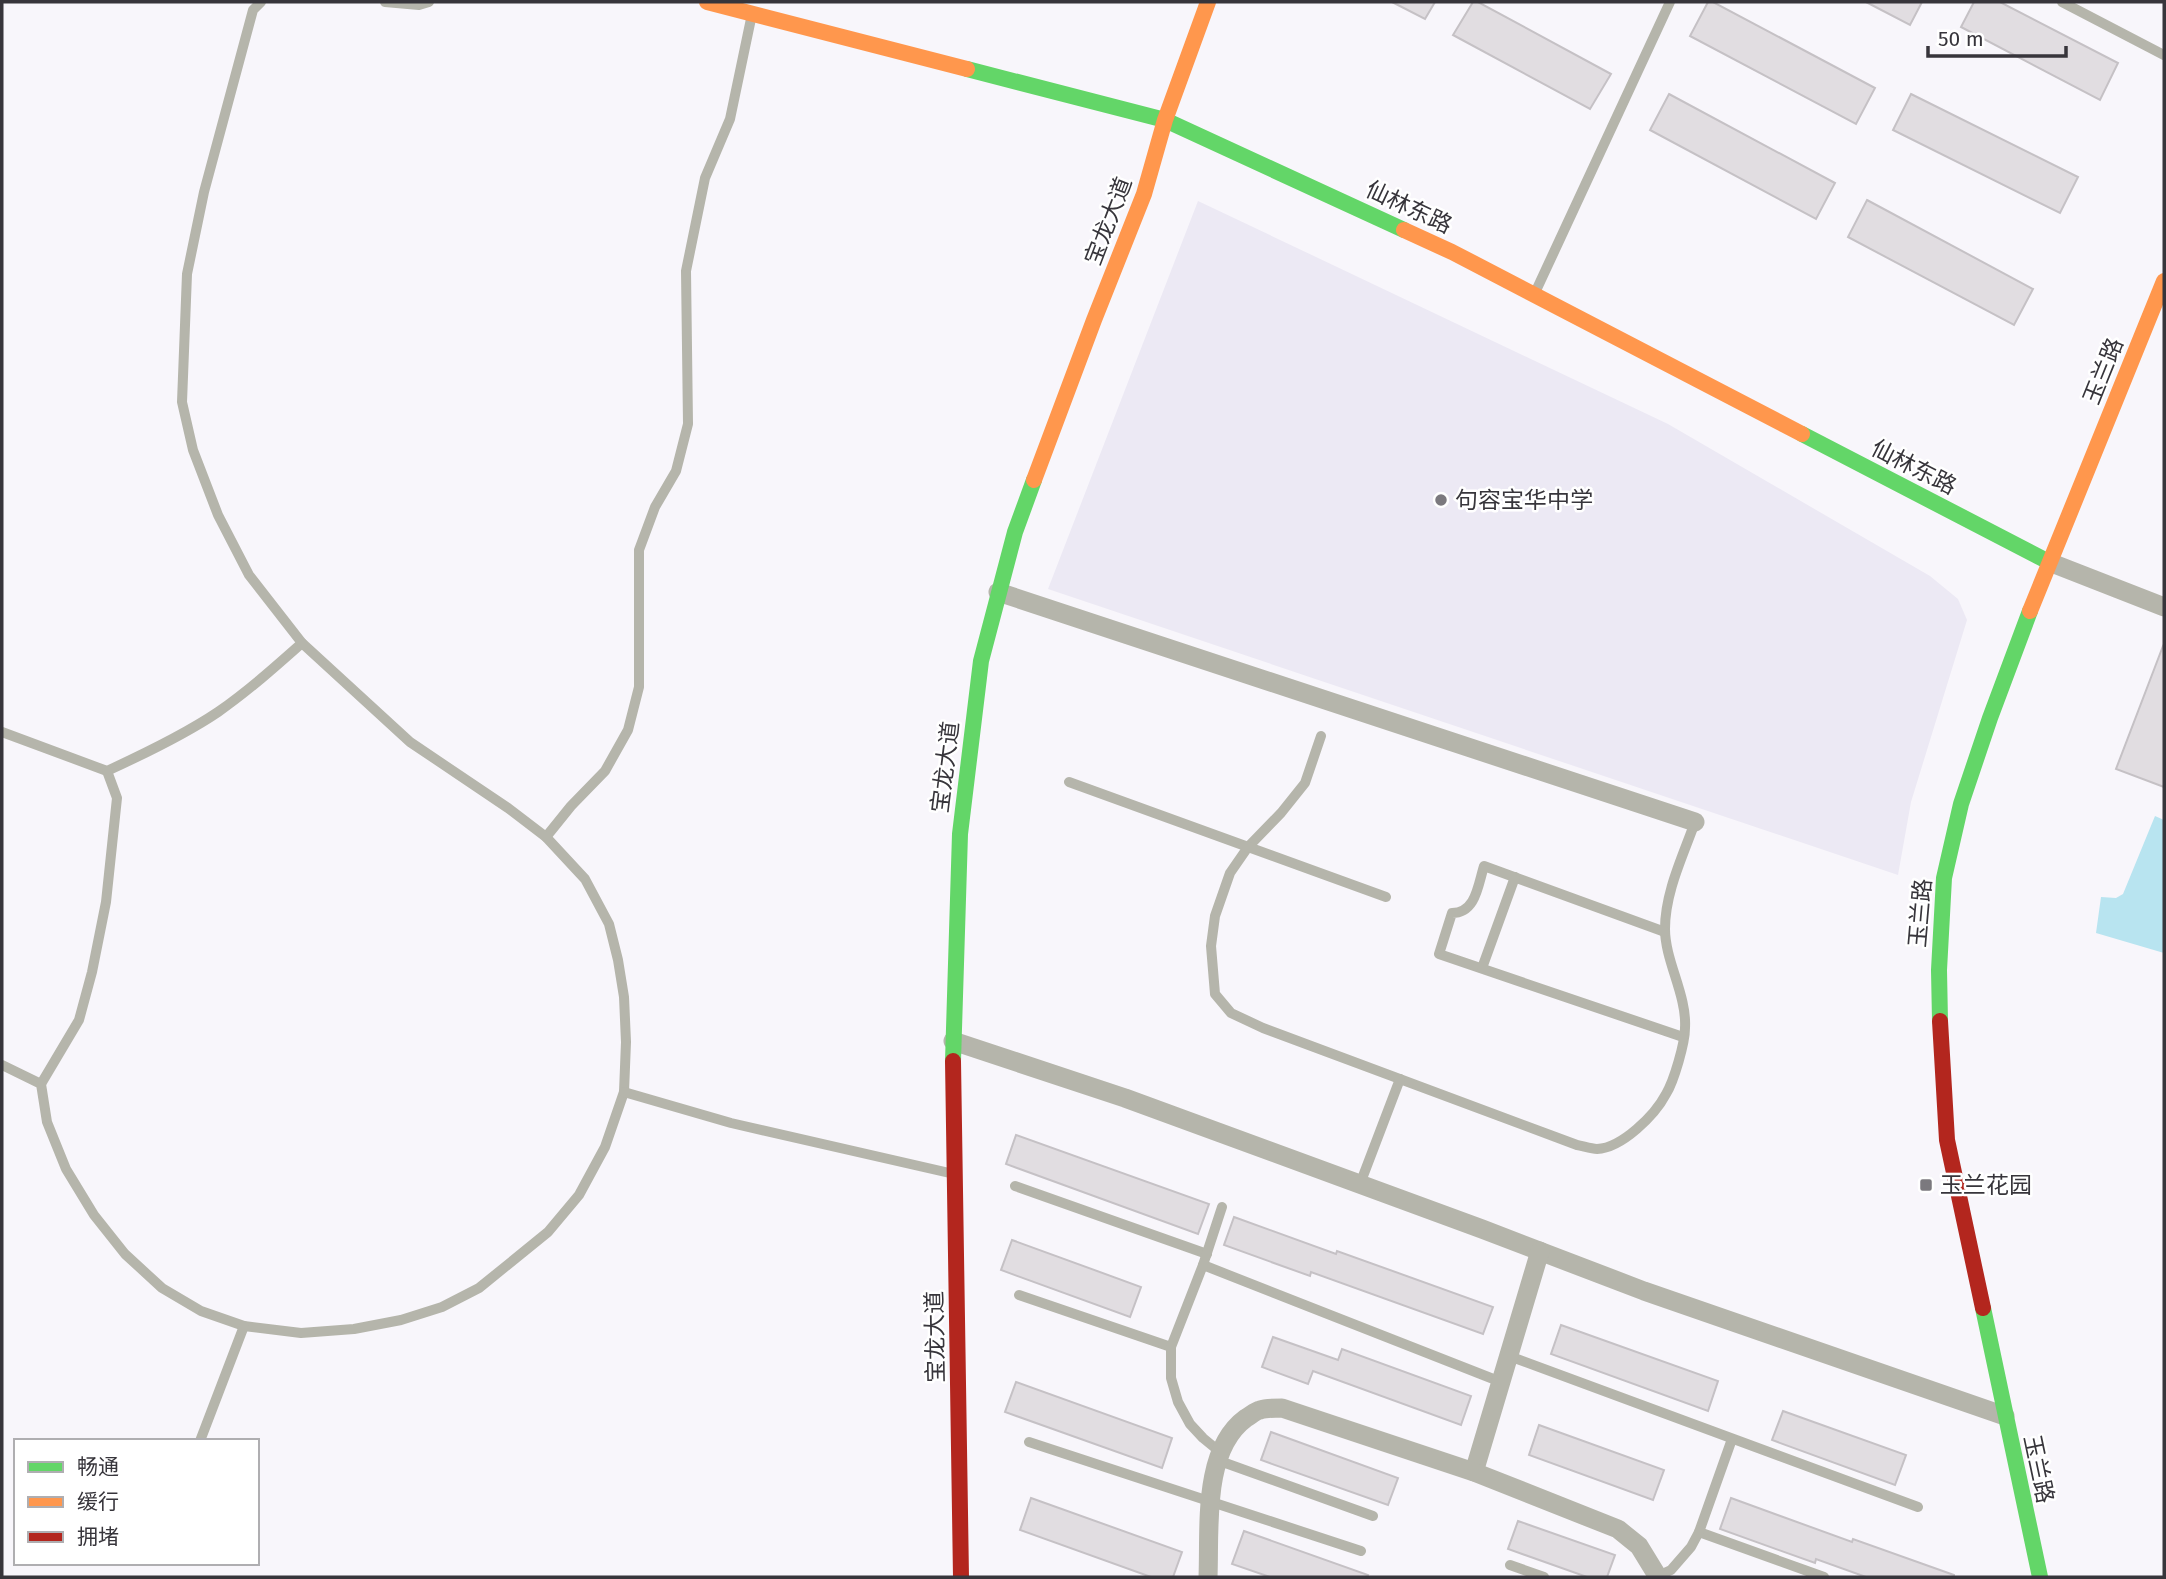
<svg xmlns="http://www.w3.org/2000/svg" width="2166" height="1579" font-family="'Fira Sans','Noto Sans SC',sans-serif">
<rect width="100%" height="100%" fill="#f8f6fb"/>
<!-- built -->
<path fill="#ece9f4" d="M1198 201 1668 424 1930 576 1958 599 1967 620 1911 802 1898 875 1048 589Z"/>
<!-- water -->
<path fill="#b8e4f0" d="M2155 816 2164 820V953L2096 933 2101 897 2116 898 2123 894Z"/>
<!-- building -->
<g fill="#e1dde1" stroke="#c5c1c5" stroke-width="2">
<path d="M1392 2H1435L1425 19Z"/>
<path d="M1473 2H1478L1611 74 1590 109 1453 35Z"/>
<path d="M1708 2H1713L1875 88 1856 124 1690 36Z"/>
<path d="M1866 2H1922L1910 25Z"/>
<path d="M1974 2H2000L2118 63 2100 100 1961 27Z"/>
<path d="M1669 94 1835 183 1816 219 1650 130Z"/>
<path d="M1911 94 2078 177 2060 213 1893 130Z"/>
<path d="M1867 200 2033 289 2014 325 1848 237Z"/>
<path d="M2163 646 2164 647V787L2116 769Z"/>
<path d="M1016 1135 1209 1204 1198 1234 1006 1164Z"/>
<path d="M1234 1217 1336 1254 1337 1251 1493 1307 1483 1334 1311 1272 1310 1276 1224 1245Z"/>
<path d="M1012 1240 1141 1287 1130 1317 1001 1270Z"/>
<path d="M1561 1325 1718 1381 1708 1411 1551 1354Z"/>
<path d="M1273 1337 1338 1360 1342 1349 1471 1396 1461 1425 1313 1371 1308 1384 1262 1367Z"/>
<path d="M1016 1382 1172 1438 1162 1468 1005 1412Z"/>
<path d="M1783 1411 1906 1455 1895 1485 1772 1440Z"/>
<path d="M1539 1425 1664 1470 1653 1500 1529 1455Z"/>
<path d="M1271 1432 1398 1478 1388 1505 1261 1460Z"/>
<path d="M1031 1498 1182 1552 1173 1577H1151L1020 1530Z"/>
<path d="M1731 1498 1852 1542 1853 1539 1954 1575V1577H1866L1816 1559 1815 1563 1720 1529Z"/>
<path d="M1518 1521 1615 1555 1607 1577H1587L1508 1549Z"/>
<path d="M1244 1531 1368 1575 1367 1577H1270L1232 1564Z"/>
</g>
<g fill="none" stroke-linecap="round" stroke-linejoin="round">
<!-- lane -->
<g stroke="#b5b5ab" stroke-width="10">
<path d="M385 2 419 5 429 2"/>
<path d="M2062 2 2164 55"/>
<path d="M1534 295 1670 2"/>
<path d="M2 732 107 771C144 754 184 735 218 712 248 691 275 667 302 643"/>
<path d="M1321 736 1305 783 1281 813 1248 847 1230 873 1215 916 1211 946 1215 994 1231 1013 1263 1028 1577 1145C1583 1146 1591 1149 1597 1149 1622 1148 1655 1115 1666 1094 1674 1081 1685 1043 1685 1028 1687 995 1665 961 1665 929 1665 892 1683 856 1695 822"/>
<path d="M1069 782 1386 897"/>
<path d="M546 837 571 806 605 771 628 730 639 687V550L655 507 676 471 688 424 686 271 705 178 730 119 752 14"/>
<path d="M1665 932 1484 866C1478 885 1476 913 1452 913L1439 954 1683 1037"/>
<path d="M1482 968 1515 877"/>
<path d="M2 1065 41 1084 47 1122 66 1169 94 1215 125 1254 162 1288 201 1311 244 1326 301 1333 354 1329 401 1320 442 1307 479 1288 548 1232 579 1195 605 1147 624 1092 626 1042 624 997 618 960 609 924 585 879 546 837 508 808 410 742 302 643 249 575 218 515 193 450 182 402 187 274 204 192 253 10 261 2"/>
<path d="M41 1084 79 1020 92 972 106 902 117 798 107 771"/>
<path d="M624 1092 731 1123 954 1174"/>
<path d="M1360 1184 1400 1079"/>
<path d="M1015 1186 1207 1254"/>
<path d="M1203 1265 1501 1382"/>
<path d="M1019 1295 1171 1347"/>
<path d="M1509 1356 1918 1507"/>
<path d="M200 1441 244 1326"/>
<path d="M1029 1442 1361 1551"/>
<path d="M1220 1452 1203 1438 1190 1424 1178 1402 1171 1378V1347L1203 1265 1222 1207"/>
<path d="M1217 1460 1373 1516"/>
<path d="M1699 1532 1824 1577"/>
<path d="M1510 1565 1544 1577"/>
<path d="M1658 1576 1671 1570 1691 1547 1699 1532 1732 1439"/>
</g>
<!-- street -->
<g stroke="#b5b5ab" stroke-width="19">
<path d="M2049 562 2164 607"/>
<path d="M998 592 1695 822"/>
<path d="M953 1041 1125 1098 1482 1229 1644 1291 2005 1416"/>
<path d="M1474 1472 1540 1251"/>
<path d="M1208 1577C1210 1528 1202 1450 1246 1418 1250 1416 1255 1411 1260 1410 1266 1408 1275 1408 1282 1408L1474 1472 1618 1529 1639 1546 1658 1577"/>
</g>
<!-- fast -->
<g stroke="#63d668" stroke-width="16">
<path d="M967 69 1165 120 1404 230"/>
<path d="M1802 434 2049 562"/>
<path d="M1940 1021 1939 970 1944 878 1961 804 1990 718 2030 611"/>
<path d="M953 1061 960 834 981 661 1015 532 1034 480"/>
<path d="M1983 1308 2040 1577"/>
</g>
<!-- slow -->
<g stroke="#ff974d" stroke-width="16">
<path d="M707 2 967 69"/>
<path d="M1404 230 1452 252 1802 434"/>
<path d="M1034 480 1094 320 1144 194 1165 120 1208 2"/>
<path d="M2030 611 2164 281"/>
</g>
<!-- jam -->
<g stroke="#b3261e" stroke-width="16">
<path d="M1940 1021 1947 1140 1983 1308"/>
<path d="M953 1061 961 1577"/>
</g>
</g>
<!-- markers -->
<g fill="#7b797e" stroke="#fff" stroke-width="2.5">
<circle cx="1441" cy="500" r="7"/>
<rect x="1919" y="1178" width="14" height="14" rx="3.5"/>
</g>
<g text-anchor="middle" dominant-baseline="central" stroke-width="5" stroke-linejoin="round" paint-order="stroke">
<!-- street labels -->
<g font-size="23" fill="#37353b" stroke="#fff">
<text transform="translate(1409 207) rotate(25)">仙林东路</text>
<text transform="translate(1108 221) rotate(-69)">宝龙大道</text>
<text transform="translate(2103 371) rotate(-68)">玉兰路</text>
<text transform="translate(1914 467) rotate(27)">仙林东路</text>
<text transform="translate(945 767) rotate(-83)">宝龙大道</text>
<text transform="translate(1920 913) rotate(-85)">玉兰路</text>
<text transform="translate(935 1337) rotate(-91)">宝龙大道</text>
<text transform="translate(2039 1469) rotate(78)">玉兰路</text>
</g>
<!-- poi labels -->
<g font-size="23" fill="#37353b" stroke="#fff" text-anchor="start">
<text x="1455" y="500">句容宝华中学</text>
<text x="1940" y="1185">玉兰花园</text>
</g>
</g>
<!-- border -->
<rect width="2166" height="1579" fill="none" stroke="#37353b" stroke-width="7"/>
<!-- legend -->
<rect x="14" y="1439" width="245" height="126" fill="#ffffff" stroke="#afaeb1" stroke-width="2"/>
<rect x="28" y="1462" width="35" height="10" fill="#63d668" stroke="#afaeb1" stroke-width="2"/>
<text x="77" y="1474" font-size="21" fill="#37353b">畅通</text>
<rect x="28" y="1497" width="35" height="10" fill="#ff974d" stroke="#afaeb1" stroke-width="2"/>
<text x="77" y="1509" font-size="21" fill="#37353b">缓行</text>
<rect x="28" y="1532" width="35" height="10" fill="#b3261e" stroke="#afaeb1" stroke-width="2"/>
<text x="77" y="1544" font-size="21" fill="#37353b">拥堵</text>
<!-- scale -->
<path d="M1928 46v10h138v-10" fill="none" stroke="#37353b" stroke-width="3.5"/>
<text x="1938" y="46" font-size="21" fill="#37353b" stroke="#ffffff" stroke-width="5" paint-order="stroke">50 m</text>
</svg>
